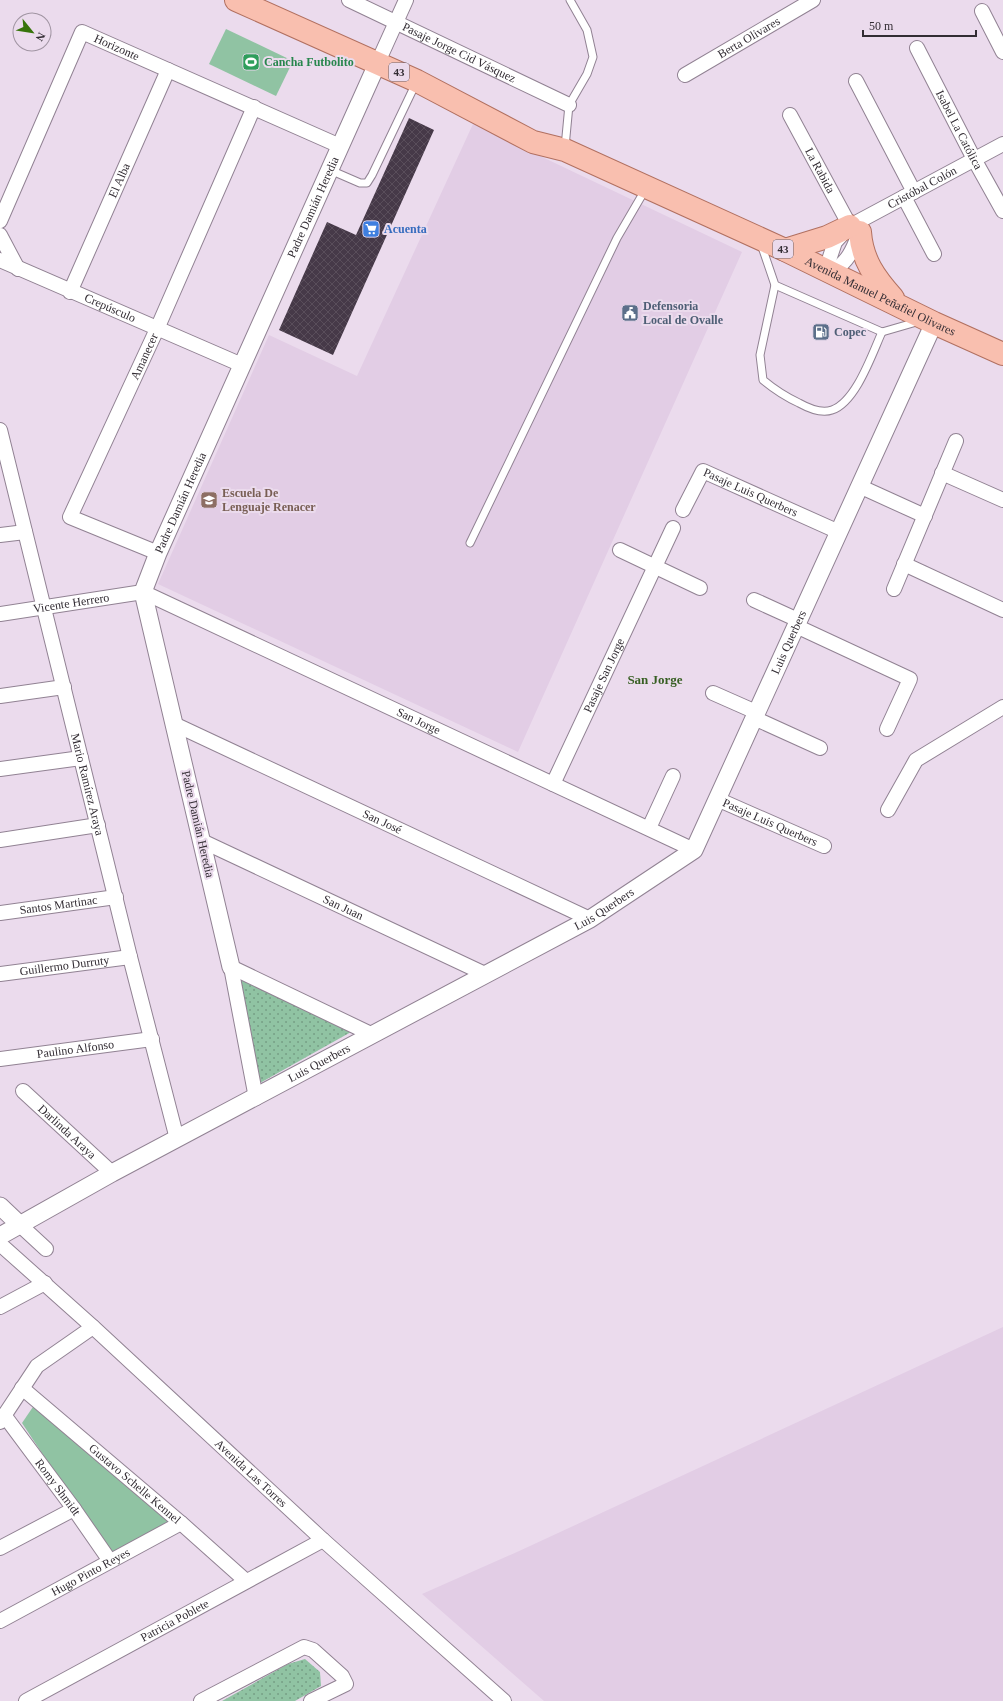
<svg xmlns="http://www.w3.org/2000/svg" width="1003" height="1701" font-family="Georgia,serif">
<defs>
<pattern id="park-dots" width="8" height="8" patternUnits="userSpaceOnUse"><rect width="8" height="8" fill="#90c3a3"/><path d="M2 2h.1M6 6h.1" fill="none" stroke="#769f85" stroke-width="1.8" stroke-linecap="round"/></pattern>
<pattern id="building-cross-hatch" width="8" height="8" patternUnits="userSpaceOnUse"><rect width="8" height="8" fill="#463948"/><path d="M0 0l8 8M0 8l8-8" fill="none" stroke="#594d5a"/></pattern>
</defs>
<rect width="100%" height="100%" fill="#ebdbed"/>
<!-- built -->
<g fill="#e2cde5">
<path d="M473 124 742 252 518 752 158 584 269 335 357 376Z"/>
<path d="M1003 1327V1701H544L422 1594 517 1552Z"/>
</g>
<!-- grass -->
<g fill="#90c3a3">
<path d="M226 29 293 61 276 96 209 64Z"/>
<path d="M37 1401 181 1528 116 1565 22 1423Z"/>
</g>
<!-- park -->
<g fill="url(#park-dots)">
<path d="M241 980 351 1032 260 1083Z"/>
<path d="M305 1659 320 1672 321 1686 295 1701H222L288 1664Z"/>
</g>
<!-- building -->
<path fill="url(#building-cross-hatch)" d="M409 118 434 130 333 355 279 330 327 222 356 235Z"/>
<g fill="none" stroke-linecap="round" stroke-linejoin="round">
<defs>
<g id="service">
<path d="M565 147 569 105 587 74 593 57 587 30 570 0"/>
<path d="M330 170 360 183H367L372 175 416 83"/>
<path d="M761 244 775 285 882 332 920 321"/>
<path d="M775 285 760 355 763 380C775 390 786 397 799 403 808 408 821 414 832 410 856 402 872 354 882 332"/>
<path d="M470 543 617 238 645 190"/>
</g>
<g id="minor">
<path id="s1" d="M349 0 569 105"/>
<path d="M982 11 1003 52"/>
<path id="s2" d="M917 48 974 159 1003 211"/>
<path d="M378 62 406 0"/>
<path id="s3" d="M685 75 813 0"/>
<path d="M856 81 914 192"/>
<path id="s4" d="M790 115 850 226"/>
<path d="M904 197 934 254"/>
<path id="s5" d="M0 221 82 32 340 146"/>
<path d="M0 235 18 269"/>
<path id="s6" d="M0 260 242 365"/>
<path id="s7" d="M826 269 835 242 850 226 1003 144"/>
<path d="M832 272C848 261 852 252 859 234"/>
<path id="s8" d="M70 292 168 70"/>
<path id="s9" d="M0 430 130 957 177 1139"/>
<path d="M942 473 1003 500"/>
<path d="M859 486 925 516"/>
<path id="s10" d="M683 510 703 471 839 532"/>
<path d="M0 535 25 532"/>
<path d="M620 550 700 588"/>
<path id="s11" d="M158 553 70 517 157 329 254 107"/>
<path d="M904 564 1003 610"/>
<path d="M894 589 956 441"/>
<path d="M754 600 798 620"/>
<path id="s12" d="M0 614 143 592 694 850"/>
<path d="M796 626 910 679 887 729"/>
<path d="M713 693 756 712"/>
<path d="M0 696 64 687"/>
<path d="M754 718 820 748"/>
<path id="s13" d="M174 724 590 919"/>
<path d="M0 769 81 758"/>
<path id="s14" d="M553 784 673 528"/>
<path id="s15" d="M717 799 824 846"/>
<path d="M888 810 916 760 1003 707"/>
<path d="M649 828 673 776"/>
<path d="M0 840 98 825"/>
<path id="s16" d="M202 841 485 974"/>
<path id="s17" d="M0 913 116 897"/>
<path d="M231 967 373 1035"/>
<path d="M231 967 256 1098"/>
<path id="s18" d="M0 974 130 957"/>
<path id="s19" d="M0 1059 152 1039"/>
<path id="s20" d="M23 1091 112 1173"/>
<path d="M20 1225 46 1249"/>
<path id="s21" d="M0 1244 93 1327 323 1540 504 1701"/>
<path d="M0 1307 45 1283"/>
<path id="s22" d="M22 1388 181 1523 246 1581"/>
<path id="s23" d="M4 1415 74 1509 110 1561"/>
<path d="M0 1422 37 1366 93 1327"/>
<path d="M0 1548 74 1509"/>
<path id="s24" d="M0 1621 181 1523"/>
<path id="s25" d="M26 1701 323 1540"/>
<path d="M201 1701 304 1647 313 1650 342 1676 346 1684 311 1701"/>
</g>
<g id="tertiary">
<path id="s26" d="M231 967 143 592 158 553 378 62"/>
<path d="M0 1206 20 1225"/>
<path id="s27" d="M0 1236 112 1173 590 919 694 850 934 323"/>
</g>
<g id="primary">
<path id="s28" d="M236 0 417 81 533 142 565 150 785 250 934 323 1003 354"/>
<path d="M860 232C862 260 875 278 893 298"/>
<path d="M785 250 827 237 850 226"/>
</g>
</defs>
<!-- service casing -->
<use href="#service" stroke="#918293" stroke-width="9"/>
<!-- minor casing -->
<use href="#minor" stroke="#918293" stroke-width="16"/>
<!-- tertiary casing -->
<use href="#tertiary" stroke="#918293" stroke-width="19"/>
<!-- primary casing -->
<use href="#primary" stroke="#b17060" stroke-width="24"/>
<!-- service -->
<use href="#service" stroke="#fff" stroke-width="7"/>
<!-- minor -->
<use href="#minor" stroke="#fff" stroke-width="14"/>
<!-- tertiary -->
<use href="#tertiary" stroke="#fff" stroke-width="17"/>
<!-- primary -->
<use href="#primary" stroke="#f9bfaf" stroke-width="22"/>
</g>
<!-- icons -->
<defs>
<symbol id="stadium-square" viewBox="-11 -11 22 22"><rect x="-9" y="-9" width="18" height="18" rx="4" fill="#2e9e5b" stroke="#ebdbed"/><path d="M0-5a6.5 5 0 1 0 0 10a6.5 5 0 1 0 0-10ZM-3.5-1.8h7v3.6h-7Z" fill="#fff"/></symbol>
<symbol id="supermarket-square" viewBox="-11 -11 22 22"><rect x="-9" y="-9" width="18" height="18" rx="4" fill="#3f7fe0" stroke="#ebdbed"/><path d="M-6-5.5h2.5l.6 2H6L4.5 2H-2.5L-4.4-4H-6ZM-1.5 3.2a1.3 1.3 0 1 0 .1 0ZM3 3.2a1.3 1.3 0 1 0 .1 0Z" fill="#fff"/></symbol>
<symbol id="civic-square" viewBox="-11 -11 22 22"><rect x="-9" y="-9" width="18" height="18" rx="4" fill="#5c6f8a" stroke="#ebdbed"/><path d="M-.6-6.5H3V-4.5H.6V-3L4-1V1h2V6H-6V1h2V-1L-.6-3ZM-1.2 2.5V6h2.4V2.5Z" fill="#fff"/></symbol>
<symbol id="fuel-square" viewBox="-11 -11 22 22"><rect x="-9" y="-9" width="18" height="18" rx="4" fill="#5c6f8a" stroke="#ebdbed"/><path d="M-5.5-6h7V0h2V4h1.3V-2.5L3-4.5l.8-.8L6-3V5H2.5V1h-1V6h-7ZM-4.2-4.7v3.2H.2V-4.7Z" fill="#fff"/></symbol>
<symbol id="school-square" viewBox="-11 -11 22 22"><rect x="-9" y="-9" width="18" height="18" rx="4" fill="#8d6e63" stroke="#ebdbed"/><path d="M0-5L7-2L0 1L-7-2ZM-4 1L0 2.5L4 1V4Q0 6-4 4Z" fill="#fff"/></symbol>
</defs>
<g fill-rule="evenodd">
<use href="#stadium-square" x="241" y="52" width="20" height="20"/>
<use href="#supermarket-square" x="361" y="219" width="20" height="20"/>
<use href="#civic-square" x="620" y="303" width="20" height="20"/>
<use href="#fuel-square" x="811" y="322" width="20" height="20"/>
<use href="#school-square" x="199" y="490" width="20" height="20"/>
</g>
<g text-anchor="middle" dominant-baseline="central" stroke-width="4" stroke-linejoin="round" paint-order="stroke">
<!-- shield labels -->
<g fill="#ebdbed" stroke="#6a606b" stroke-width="1">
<rect x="389" y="63" width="20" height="18" rx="3"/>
<rect x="773" y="240" width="20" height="18" rx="3"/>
</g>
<g font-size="11" font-weight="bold" fill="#322c33">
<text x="399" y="72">43</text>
<text x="783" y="249">43</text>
</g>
<!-- street labels -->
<g font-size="12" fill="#322c33" stroke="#ebdbed">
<text stroke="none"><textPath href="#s3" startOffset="74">Berta Olivares</textPath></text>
<text stroke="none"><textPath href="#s5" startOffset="244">Horizonte</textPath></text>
<text stroke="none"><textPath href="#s1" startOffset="122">Pasaje Jorge Cid Vásquez</textPath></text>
<text stroke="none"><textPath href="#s2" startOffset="92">Isabel La Católica</textPath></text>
<text stroke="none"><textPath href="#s4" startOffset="63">La Rabida</textPath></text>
<text stroke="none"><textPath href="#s8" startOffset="122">El Alba</textPath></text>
<text stroke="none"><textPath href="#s7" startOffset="132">Cristóbal Colón</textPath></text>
<text stroke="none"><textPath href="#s26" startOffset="806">Padre Damián Heredia</textPath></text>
<text stroke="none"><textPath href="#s28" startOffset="710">Avenida Manuel Peñafiel Olivares</textPath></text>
<text stroke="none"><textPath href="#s6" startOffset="120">Crepúsculo</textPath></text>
<text stroke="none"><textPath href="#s11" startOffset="272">Amanecer</textPath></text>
<text stroke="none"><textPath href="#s10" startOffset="96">Pasaje Luis Querbers</textPath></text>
<text stroke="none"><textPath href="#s26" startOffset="482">Padre Damián Heredia</textPath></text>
<text stroke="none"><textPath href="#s12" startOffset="72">Vicente Herrero</textPath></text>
<text stroke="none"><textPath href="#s27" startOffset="1023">Luis Querbers</textPath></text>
<text stroke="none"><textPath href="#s14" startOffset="120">Pasaje San Jorge</textPath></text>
<text stroke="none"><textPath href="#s12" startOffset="449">San Jorge</textPath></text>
<text stroke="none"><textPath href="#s9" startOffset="365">Mario Ramírez Araya</textPath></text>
<text stroke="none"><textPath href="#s13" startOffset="230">San José</textPath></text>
<text stroke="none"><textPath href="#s15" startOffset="58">Pasaje Luis Querbers</textPath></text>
<text transform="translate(198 824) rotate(77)">Padre Damián Heredia</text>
<text stroke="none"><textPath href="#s17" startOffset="59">Santos Martinac</textPath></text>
<text stroke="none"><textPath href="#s16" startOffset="156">San Juan</textPath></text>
<text stroke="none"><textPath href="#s27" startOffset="687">Luis Querbers</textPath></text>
<text stroke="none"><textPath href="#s18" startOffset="65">Guillermo Durruty</textPath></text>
<text stroke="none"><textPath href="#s19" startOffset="76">Paulino Alfonso</textPath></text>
<text stroke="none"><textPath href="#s27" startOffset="363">Luis Querbers</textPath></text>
<text stroke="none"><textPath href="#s20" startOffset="60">Darlinda Araya</textPath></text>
<text stroke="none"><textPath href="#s21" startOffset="340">Avenida Las Torres</textPath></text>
<text stroke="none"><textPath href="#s22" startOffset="148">Gustavo Schelle Kennel</textPath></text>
<text stroke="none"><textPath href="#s23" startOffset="90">Romy Shmidt</textPath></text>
<text stroke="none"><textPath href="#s24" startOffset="103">Hugo Pinto Reyes</textPath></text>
<text stroke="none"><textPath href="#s25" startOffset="169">Patricia Poblete</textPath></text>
</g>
<!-- leisure labels -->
<g font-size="12" font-weight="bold" fill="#27864d" stroke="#ebdbed" text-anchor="start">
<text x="264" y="62">Cancha Futbolito</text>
</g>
<!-- shop labels -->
<g font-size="12" font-weight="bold" fill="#366cbe" stroke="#ebdbed" text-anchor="start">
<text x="384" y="229">Acuenta</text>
</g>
<!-- service labels -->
<g font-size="12" font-weight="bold" fill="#4e5e75" stroke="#ebdbed" text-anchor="start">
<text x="643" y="306">Defensoria<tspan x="643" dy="14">Local de Ovalle</tspan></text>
<text x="834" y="332">Copec</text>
</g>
<!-- education labels -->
<g font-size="12" font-weight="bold" fill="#785e54" stroke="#ebdbed" text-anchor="start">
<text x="222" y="493">Escuela De<tspan x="222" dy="14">Lenguaje Renacer</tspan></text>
</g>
<!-- neighbourhood labels -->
<g font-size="13" font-weight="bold" fill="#375f23" stroke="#ebdbed">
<text x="655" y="679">San Jorge</text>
</g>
</g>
<!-- north arrow -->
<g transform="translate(32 32) rotate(120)"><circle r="19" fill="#ebdbed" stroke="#a195a3"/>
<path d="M0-3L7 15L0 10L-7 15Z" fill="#37740b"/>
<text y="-6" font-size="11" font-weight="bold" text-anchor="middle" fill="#322c33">N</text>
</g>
<!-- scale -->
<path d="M863 30v6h113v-6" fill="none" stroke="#322c33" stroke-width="2"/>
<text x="869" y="30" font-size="12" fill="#322c33" stroke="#ebdbed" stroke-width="3" paint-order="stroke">50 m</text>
</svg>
